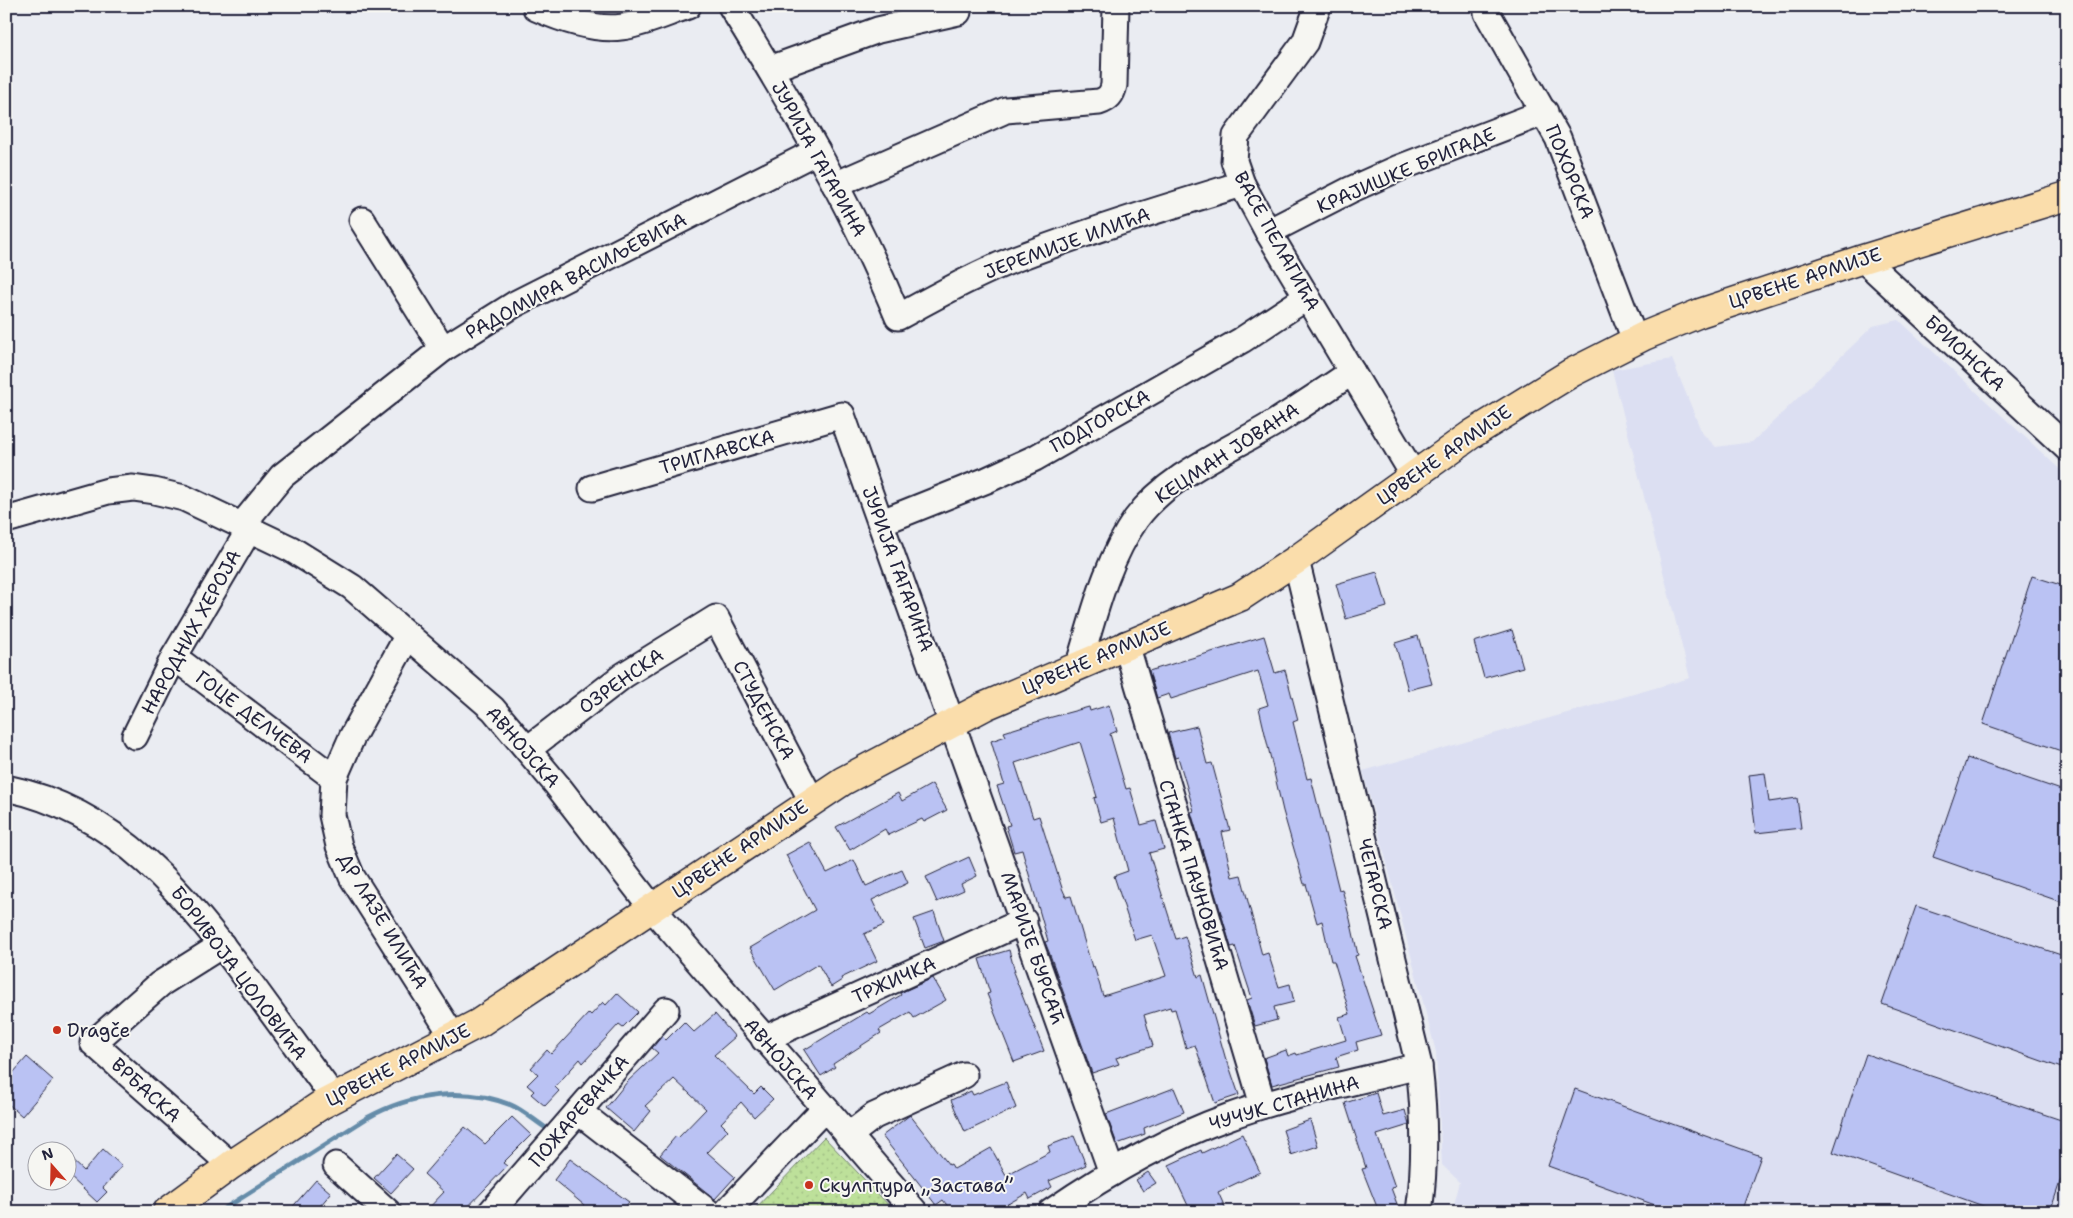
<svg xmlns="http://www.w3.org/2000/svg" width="2073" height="1218" font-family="'Shantell Sans',sans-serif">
<defs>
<pattern id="park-dots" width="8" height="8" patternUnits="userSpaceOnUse" patternTransform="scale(1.25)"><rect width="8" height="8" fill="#bde09a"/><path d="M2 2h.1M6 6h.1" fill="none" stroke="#a2c086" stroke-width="1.8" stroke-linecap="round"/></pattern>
</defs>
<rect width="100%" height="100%" fill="#eaecf2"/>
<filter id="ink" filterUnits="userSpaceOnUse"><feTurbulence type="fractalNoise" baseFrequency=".02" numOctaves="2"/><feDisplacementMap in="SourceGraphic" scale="10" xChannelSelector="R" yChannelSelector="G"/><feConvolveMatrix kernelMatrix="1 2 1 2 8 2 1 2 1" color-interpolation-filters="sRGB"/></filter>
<g filter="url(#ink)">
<!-- built -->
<path fill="#dcdff2" d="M1899 320 2067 476V1212H1452L1460 1182 1442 1165 1436 1052 1363 771 1690 678 1612 370 1672 359 1702 433 1716 447 1752 442 1873 326Z"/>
<!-- park -->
<path fill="url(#park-dots)" stroke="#70816a" d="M824 1137 895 1212H752Z"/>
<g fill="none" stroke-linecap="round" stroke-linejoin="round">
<!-- stream -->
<path stroke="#658ca9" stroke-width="5" d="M219 1212 367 1118C410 1094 464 1086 511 1105 523 1110 535 1121 546 1128"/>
</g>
<!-- building -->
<g fill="#bac2f3" stroke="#22223b" fill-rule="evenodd">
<path d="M1377 572 1387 607 1346 619 1336 584Z"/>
<path d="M2032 576 2067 587V753L1983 724Z"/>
<path d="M1512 630 1523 667 1484 678 1474 642Z"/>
<path d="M1264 636 1275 673 1285 670 1298 720 1293 722 1307 779 1311 778 1339 890 1342 889 1350 919 1358 955 1355 956 1381 1035 1356 1042 1358 1050 1336 1057 1339 1067 1272 1085 1264 1058 1286 1050 1288 1056 1296 1053 1297 1055 1346 1040 1339 1017 1350 1014 1334 961H1331L1322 921 1317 923 1306 884H1304L1283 811 1259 708 1268 705 1258 671 1171 699 1169 694 1157 698 1149 671Z"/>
<path d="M1418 636 1432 684 1408 690 1395 643Z"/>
<path d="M1109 705 1117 731 1110 734 1126 789 1130 788 1141 825 1156 821 1164 849 1149 853 1176 939 1185 936 1198 977 1202 975 1226 1060H1227L1239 1095 1215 1103 1195 1045 1186 1048 1175 1009 1171 1010 1170 1007 1144 1015 1153 1046 1116 1058 1119 1064 1092 1073 1049 952 1045 942 1048 941 1022 850 1014 852 1006 826 1010 825 997 786 1004 784 991 741 1006 736 1004 732 1052 717 1089 707 1090 711ZM1080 742 1097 797 1094 798 1101 822 1114 818 1128 871 1114 876 1135 940 1152 935 1166 976 1103 996 1094 966 1092 967 1071 896 1066 897 1062 888 1039 816 1033 818 1015 763Z"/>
<path d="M1197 726 1207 764 1212 763 1230 830 1222 832 1232 877 1241 875 1262 955 1268 953 1279 987 1290 984 1294 1002 1274 1007 1277 1020 1255 1026 1247 1000 1252 998 1235 946 1231 947 1191 812 1194 811 1178 757 1175 758 1168 733Z"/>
<path d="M1967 758 2067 792V904L1933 857Z"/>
<path d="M1765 773 1769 802 1797 798 1801 828 1756 833 1749 775Z"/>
<path d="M932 784 947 810 924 822 922 819 888 835 885 829 850 850 836 827 898 793 902 801Z"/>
<path d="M810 842 827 873 854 860 866 886 902 870 908 883 872 900 884 925 864 934 877 961 841 978 842 980 831 987 818 964 775 990 750 948 815 910 786 855Z"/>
<path d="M969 857 977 876 961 884 964 890 937 902 926 877Z"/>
<path d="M1916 906 2067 957V1070L1882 1004Z"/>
<path d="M934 912 944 941 925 948 914 919Z"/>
<path d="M1009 950 1015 972H1013L1044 1051 1014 1062 987 994 990 993 979 959Z"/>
<path d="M933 978 946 1000 914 1018 910 1012 879 1030 881 1033 833 1064 835 1067 821 1076 804 1050 867 1012 869 1014 901 995 900 993Z"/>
<path d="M617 993 638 1012 623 1027 619 1024 583 1063 580 1059 555 1087 559 1091 545 1106 531 1094 534 1091 527 1085 538 1074 531 1068 547 1050 551 1054 589 1013 591 1015 603 1002 606 1005Z"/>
<path d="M715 1014 735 1037 714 1055 754 1094 761 1087 773 1099 754 1117 741 1102 721 1123 728 1130 707 1152 735 1177 715 1199 660 1155 676 1136 678 1138 706 1109 674 1079 645 1106 651 1111 634 1132 606 1108 627 1082 658 1053 652 1048 662 1036 666 1040 684 1022 694 1032Z"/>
<path d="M1866 1054 2064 1121 2060 1135 2067 1137V1161L2051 1209 2036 1206 2034 1212H2000L1833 1152Z"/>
<path d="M27 1057 53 1080 22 1116 6 1102V1081Z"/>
<path d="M1006 1082 1016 1108 965 1132 951 1100 971 1091 973 1095Z"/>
<path d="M1174 1088 1184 1112 1144 1128 1145 1134 1117 1144 1106 1114Z"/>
<path d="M1575 1089 1761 1156 1741 1212H1674L1548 1166Z"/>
<path d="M1376 1093 1383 1116 1405 1110 1409 1125 1377 1135 1395 1187 1391 1188 1400 1212H1379L1362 1169 1366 1168 1345 1103Z"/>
<path d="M910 1115 949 1165 951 1164 954 1169 991 1148 1006 1175 1050 1152 1048 1146 1074 1136 1086 1165 1049 1181 1052 1187 1030 1199 1027 1193 994 1212H952L943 1200 936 1205 882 1136Z"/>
<path d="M512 1117 531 1135 503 1163 507 1166 463 1212H425L444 1192 424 1174 465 1127 485 1144Z"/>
<path d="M1310 1120 1318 1146 1291 1155 1283 1130Z"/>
<path d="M1242 1134 1260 1172 1218 1192 1227 1212H1191L1169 1165 1201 1150 1202 1153Z"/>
<path d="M103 1149 122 1166 103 1188 107 1192 97 1202 68 1175V1156L84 1171Z"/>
<path d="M396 1154 413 1169 391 1193 374 1178Z"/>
<path d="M570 1159 629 1202 621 1212H579L584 1205 554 1180Z"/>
<path d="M1148 1172 1156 1183 1143 1191 1136 1180Z"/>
<path d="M316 1180 331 1193 315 1212H288Z"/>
</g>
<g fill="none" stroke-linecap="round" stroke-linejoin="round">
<defs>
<g id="minor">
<path d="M731 6C793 106 853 208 898 317 937 296 976 274 1017 258 1091 230 1167 207 1242 184"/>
<path d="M1318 6 1305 42 1236 136 1234 161 1242 184 1268 232 1413 474"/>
<path d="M536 8C561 19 594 31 622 27 644 24 667 13 688 6"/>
<path d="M1487 13 1558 138 1635 340"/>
<path d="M770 69 878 30 958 12"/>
<path d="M835 185 1006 110 1099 102C1108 99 1112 95 1114 85L1116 6"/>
<path d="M362 220 443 349"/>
<path d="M1268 232 1350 190 1399 168 1545 112"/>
<path d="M1863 259 2067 448"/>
<path d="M592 488 842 415 1112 1173"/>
<path d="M6 520 108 491 133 488 154 491 184 498 291 549 352 587 493 709 557 785 653 909 915 1212"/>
<path d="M882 522 987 480 1035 458 1242 340 1307 297"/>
<path d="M241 526 282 476 443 349 515 304 817 151"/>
<path d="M1296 560 1419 1066C1425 1116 1426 1162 1419 1212"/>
<path d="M408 635 352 737 334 778 332 815 339 846 352 877 454 1038"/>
<path d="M1126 644 1263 1105"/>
<path d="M174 657 334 778"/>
<path d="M1079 664C1094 615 1106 562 1136 519 1169 474 1229 451 1276 422 1301 406 1327 389 1352 372"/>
<path d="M135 736 174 657 249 530"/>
<path d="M528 749 624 675 716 618 812 801"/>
<path d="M6 788C119 811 186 896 251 984 279 1022 306 1060 334 1098"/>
<path d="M222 945 160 984 93 1043 231 1165"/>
<path d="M764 1039 1024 921"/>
<path d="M579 1112 708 1212"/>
<path d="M848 1136 874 1116 964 1075"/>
<path d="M336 1165 388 1212"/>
<path d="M491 1212 666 1010"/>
<path d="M726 1212 824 1109"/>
<path d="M1051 1212C1105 1175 1166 1139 1228 1117 1289 1095 1355 1082 1419 1066"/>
</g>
<path id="major" d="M167 1212 231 1165 321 1105 479 1023 843 781 985 706 1240 597 1296 560 1472 434 1571 373 1644 336 1700 313 1863 259 2067 196"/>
</defs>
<!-- minor casing -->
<use href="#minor" stroke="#22223b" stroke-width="29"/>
<!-- major casing -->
<use href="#major" stroke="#22223b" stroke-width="31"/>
<!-- minor -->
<use href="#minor" stroke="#f6f6f2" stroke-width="25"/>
<!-- major -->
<use href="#major" stroke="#faddab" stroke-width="28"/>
</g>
</g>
<!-- markers -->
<g fill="#c8321e" stroke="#f6f6f2" stroke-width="2">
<circle cx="57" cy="1030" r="5"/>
<circle cx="809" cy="1185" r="5"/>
</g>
<g text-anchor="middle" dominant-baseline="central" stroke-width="4" stroke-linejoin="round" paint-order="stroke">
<!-- street labels -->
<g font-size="19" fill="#22223b" stroke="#f6f6f2">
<text transform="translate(819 159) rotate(61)">ЈУРИЈА ГАГАРИНА</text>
<text transform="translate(1406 170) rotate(-23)">КРАЈИШКЕ БРИГАДЕ</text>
<text transform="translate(1570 172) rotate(68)">ПОХОРСКА</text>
<text transform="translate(1277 241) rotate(61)">ВАСЕ ПЕЛАГИЋА</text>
<text transform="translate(1067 243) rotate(-20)">ЈЕРЕМИЈЕ ИЛИЋА</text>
<text transform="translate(576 276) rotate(-28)">РАДОМИРА ВАСИЉЕВИЋА</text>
<text transform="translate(1805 278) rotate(-18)">ЦРВЕНЕ АРМИЈЕ</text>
<text transform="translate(1965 353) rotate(43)">БРИОНСКА</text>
<text transform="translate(1100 421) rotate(-29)">ПОДГОРСКА</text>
<text transform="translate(717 452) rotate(-16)">ТРИГЛАВСКА</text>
<text transform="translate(1227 453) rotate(-33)">КЕЦМАН ЈОВАНА</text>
<text transform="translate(1444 455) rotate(-35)">ЦРВЕНЕ АРМИЈЕ</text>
<text transform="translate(898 569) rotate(70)">ЈУРИЈА ГАГАРИНА</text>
<text transform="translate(191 632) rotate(-61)">НАРОДНИХ ХЕРОЈА</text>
<text transform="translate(1096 658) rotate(-23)">ЦРВЕНЕ АРМИЈЕ</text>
<text transform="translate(621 681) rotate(-35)">ОЗРЕНСКА</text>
<text transform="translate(764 710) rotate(62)">СТУДЕНСКА</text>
<text transform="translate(254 717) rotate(37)">ГОЦЕ ДЕЛЧЕВА</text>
<text transform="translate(523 747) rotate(49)">АВНОЈСКА</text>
<text transform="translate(740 849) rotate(-34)">ЦРВЕНЕ АРМИЈЕ</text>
<text transform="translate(1194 875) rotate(73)">СТАНКА ПАУНОВИЋА</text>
<text transform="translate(1375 884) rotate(76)">ЧЕГАРСКА</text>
<text transform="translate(383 921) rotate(59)">ДР ЛАЗЕ ИЛИЋА</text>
<text transform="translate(1033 948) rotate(71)">МАРИЈЕ БУРСАЋ</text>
<text transform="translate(239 973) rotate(53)">БОРИВОЈА ЦОЛОВИЋА</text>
<text transform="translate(894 980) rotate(-24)">ТРЖИЧКА</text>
<text transform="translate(781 1059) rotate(49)">АВНОЈСКА</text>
<text transform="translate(398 1065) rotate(-27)">ЦРВЕНЕ АРМИЈЕ</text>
<text transform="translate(146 1090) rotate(42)">ВРБАСКА</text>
<text transform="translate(1284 1103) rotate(-16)">ЧУЧУК СТАНИНА</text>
<text transform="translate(579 1111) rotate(-49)">ПОЖАРЕВАЧКА</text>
</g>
<!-- poi labels -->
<g font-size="19" fill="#22223b" stroke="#f6f6f2" text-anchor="start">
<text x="67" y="1030">Dragče</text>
<text x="819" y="1185">Скулптура „Застава”</text>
</g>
</g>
<!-- margin -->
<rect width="2073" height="1218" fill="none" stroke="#f6f6f2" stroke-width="25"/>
<rect x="12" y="12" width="2048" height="1193" fill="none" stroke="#22223b" stroke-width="2" filter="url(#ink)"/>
<!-- north arrow -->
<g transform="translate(52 1166) rotate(340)"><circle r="24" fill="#f6f6f2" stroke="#a1a1a9"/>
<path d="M0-4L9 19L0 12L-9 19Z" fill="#c8321e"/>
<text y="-8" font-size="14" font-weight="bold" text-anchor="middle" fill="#22223b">N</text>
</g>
</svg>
